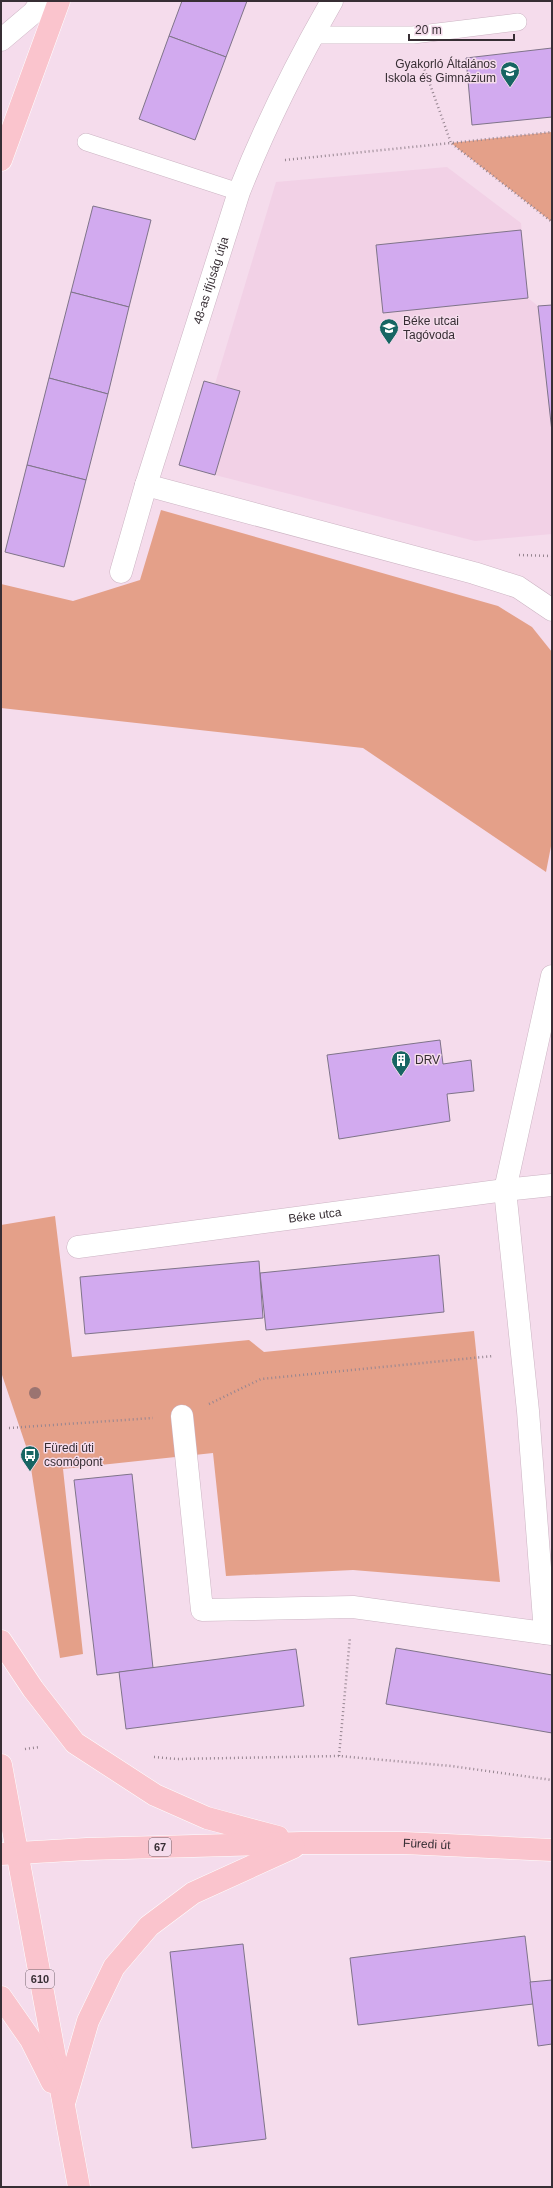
<svg xmlns="http://www.w3.org/2000/svg" width="553" height="2188" font-family="Arial,sans-serif">
<rect width="100%" height="100%" fill="#f5dcec"/>
<!-- built -->
<path fill="#f2d1e6" d="M447 167 521 223 528 298 538 306 552 305V534L475 541 215 475 240 391 215 384 276 182Z"/>
<!-- green -->
<g fill="#e4a089">
<path d="M552 132V222L451 143Z"/>
<path d="M161 510 498 606 532 627 552 652V841L546 872 363 748 1 708V584L73 601 140 580Z"/>
<path d="M55 1216 72 1357 249 1340 264 1352 474 1331 500 1582 353 1570 226 1576 213 1453 63 1469 83 1654 60 1658 29 1455 1 1372V1225Z"/>
</g>
<!-- building -->
<g fill="#d2aaef" stroke="#7f7489">
<path d="M182 1H247L226 57 169 36Z"/>
<path d="M169 36 226 57 195 140 139 119Z"/>
<path d="M552 48V117L472 125 466 58Z"/>
<path d="M93 206 151 220 129 307 71 292Z"/>
<path d="M521 230 528 298 383 313 376 245Z"/>
<path d="M71 292 129 307 108 394 49 378Z"/>
<path d="M552 305V432L538 306Z"/>
<path d="M49 378 108 394 86 480 27 465Z"/>
<path d="M204 381 240 391 215 475 179 465Z"/>
<path d="M27 465 86 480 64 567 5 552Z"/>
<path d="M440 1040 443 1064 471 1060 474 1091 447 1094 450 1121 339 1139 327 1055Z"/>
<path d="M439 1255 444 1312 266 1330 260 1273Z"/>
<path d="M259 1261 263 1318 85 1334 80 1277Z"/>
<path d="M132 1474 153 1668 97 1675 74 1480Z"/>
<path d="M396 1648 552 1675V1733L386 1704Z"/>
<path d="M296 1649 304 1706 126 1729 119 1672Z"/>
<path d="M525 1936 533 2004 358 2025 350 1958Z"/>
<path d="M243 1944 266 2139 192 2148 170 1952Z"/>
<path d="M552 1980V2044L538 2046 530 1982Z"/>
</g>
<g fill="none" stroke-linecap="round" stroke-linejoin="round">
<defs>
<g id="lane">
<path d="M313 35H413L518 22"/>
<path d="M86 142 239 192"/>
</g>
<g id="street">
<path d="M146 485 474 573 518 587 552 610"/>
<path id="s1" d="M121 572 146 485 239 192C265 126 297 62 332 1"/>
<path id="s2" d="M78 1247 505 1190 552 1185"/>
<path d="M182 1416 202 1610 353 1607 552 1634"/>
<path d="M545 1633 528 1411 505 1190 552 976"/>
</g>
<path id="secondary" d="M1 40 33 13 42 1"/>
<g id="primary">
<path d="M1 160 59 1"/>
<path d="M1 1641 33 1689 75 1743 155 1795 207 1818 278 1837"/>
<path d="M1 1765 79 2187"/>
<path id="s3" d="M1 1854 87 1849 302 1843H404L552 1850"/>
<path d="M1 1997 31 2040 52 2082"/>
<path d="M65 2100 88 2021 114 1967 149 1926 193 1893 294 1847"/>
</g>
</defs>
<!-- lane casing -->
<use href="#lane" stroke="#ccb4c3" stroke-width="18"/>
<!-- street casing -->
<use href="#street" stroke="#ccb4c3" stroke-width="23"/>
<!-- secondary casing -->
<use href="#secondary" stroke="#ccb4c3" stroke-width="23"/>
<!-- primary casing -->
<use href="#primary" stroke="#fff" stroke-width="23"/>
<!-- path -->
<g stroke="#968590" stroke-width="2.5" stroke-dasharray="1 3" stroke-linecap="butt">
<path d="M422 62 451 143 552 132"/>
<path d="M285 160 451 143 552 222"/>
<path d="M519 555 552 556"/>
<path d="M209 1404 261 1379 493 1356"/>
<path d="M9 1428 153 1418"/>
<path d="M25 1749 40 1747"/>
<path d="M339 1756 350 1637"/>
<path d="M154 1757 177 1759 339 1756 451 1766 552 1780"/>
</g>
<!-- lane -->
<use href="#lane" stroke="#fff" stroke-width="17"/>
<!-- street -->
<use href="#street" stroke="#fff" stroke-width="22"/>
<!-- secondary -->
<use href="#secondary" stroke="#fff" stroke-width="22"/>
<!-- primary -->
<use href="#primary" stroke="#fac4cd" stroke-width="22"/>
</g>
<!-- trees -->
<circle fill="#9b7471" cx="35" cy="1393" r="6"/>
<!-- icons -->
<defs>
<symbol id="school-pin" viewBox="-11 -11 22 30"><path d="M0 17L-7.5 6A9.5 9.5 0 1 1 7.5 6Z" fill="#176563" stroke="#f5dcec"/><path d="M0-5L7-2L0 1L-7-2ZM-4 1L0 2.5L4 1V4Q0 6-4 4Z" fill="#fff"/></symbol>
<symbol id="building-pin" viewBox="-11 -11 22 30"><path d="M0 17L-7.5 6A9.5 9.5 0 1 1 7.5 6Z" fill="#176563" stroke="#f5dcec"/><path d="M-4-6H4V6H1V3H-1V6H-4ZM-2.5-4.3h1.7v1.8h-1.7ZM.8-4.3h1.7v1.8H.8ZM-2.5-1h1.7V.8h-1.7ZM.8-1h1.7V.8H.8Z" fill="#fff"/></symbol>
<symbol id="bus-pin" viewBox="-11 -11 22 30"><path d="M0 17L-7.5 6A9.5 9.5 0 1 1 7.5 6Z" fill="#176563" stroke="#f5dcec"/><path d="M-5-6H5V4H4V6H2V4H-2V6H-4V4H-5ZM-3.5-4V0h7V-4ZM-3.5 1.2v1.5H-2V1.2ZM2 1.2v1.5H3.5V1.2Z" fill="#fff"/></symbol>
</defs>
<g fill-rule="evenodd">
<use href="#school-pin" x="499" y="60" width="22" height="30"/>
<use href="#school-pin" x="378" y="317" width="22" height="30"/>
<use href="#building-pin" x="390" y="1049" width="22" height="30"/>
<use href="#bus-pin" x="19" y="1444" width="22" height="30"/>
</g>
<g text-anchor="middle" dominant-baseline="central" stroke-width="3" stroke-linejoin="round" paint-order="stroke">
<!-- shield labels -->
<g fill="#f5dcec" stroke="#70626b" stroke-width="1">
<rect x="149" y="1838" width="22" height="18" rx="3"/>
<rect x="26" y="1970" width="28" height="18" rx="3"/>
</g>
<g font-size="11" font-weight="bold" fill="#372e34">
<text x="160" y="1847">67</text>
<text x="40" y="1979">610</text>
</g>
<!-- poi labels -->
<g font-size="12" fill="#372e34" stroke="#f5dcec" text-anchor="start">
<text x="496" y="64" text-anchor="end">Gyakorló Általános<tspan x="496" dy="14">Iskola és Gimnázium</tspan></text>
<text x="403" y="321">Béke utcai<tspan x="403" dy="14">Tagóvoda</tspan></text>
<text x="415" y="1060">DRV</text>
<text x="44" y="1448">Füredi úti<tspan x="44" dy="14">csomópont</tspan></text>
</g>
<!-- street labels -->
<g font-size="12" fill="#372e34" stroke="#f5dcec">
<text stroke="none"><textPath href="#s1" startOffset="305">48-as ifjúság útja</textPath></text>
<text stroke="none"><textPath href="#s2" startOffset="239">Béke utca</textPath></text>
<text stroke="none"><textPath href="#s3" startOffset="426">Füredi út</textPath></text>
</g>
</g>
<!-- border -->
<rect width="553" height="2188" fill="none" stroke="#372e34" stroke-width="4"/>
<!-- scale -->
<path d="M409 34v6h105v-6" fill="none" stroke="#372e34" stroke-width="2"/>
<text x="415" y="34" font-size="12" fill="#372e34" stroke="#f5dcec" stroke-width="3" paint-order="stroke">20 m</text>
</svg>
